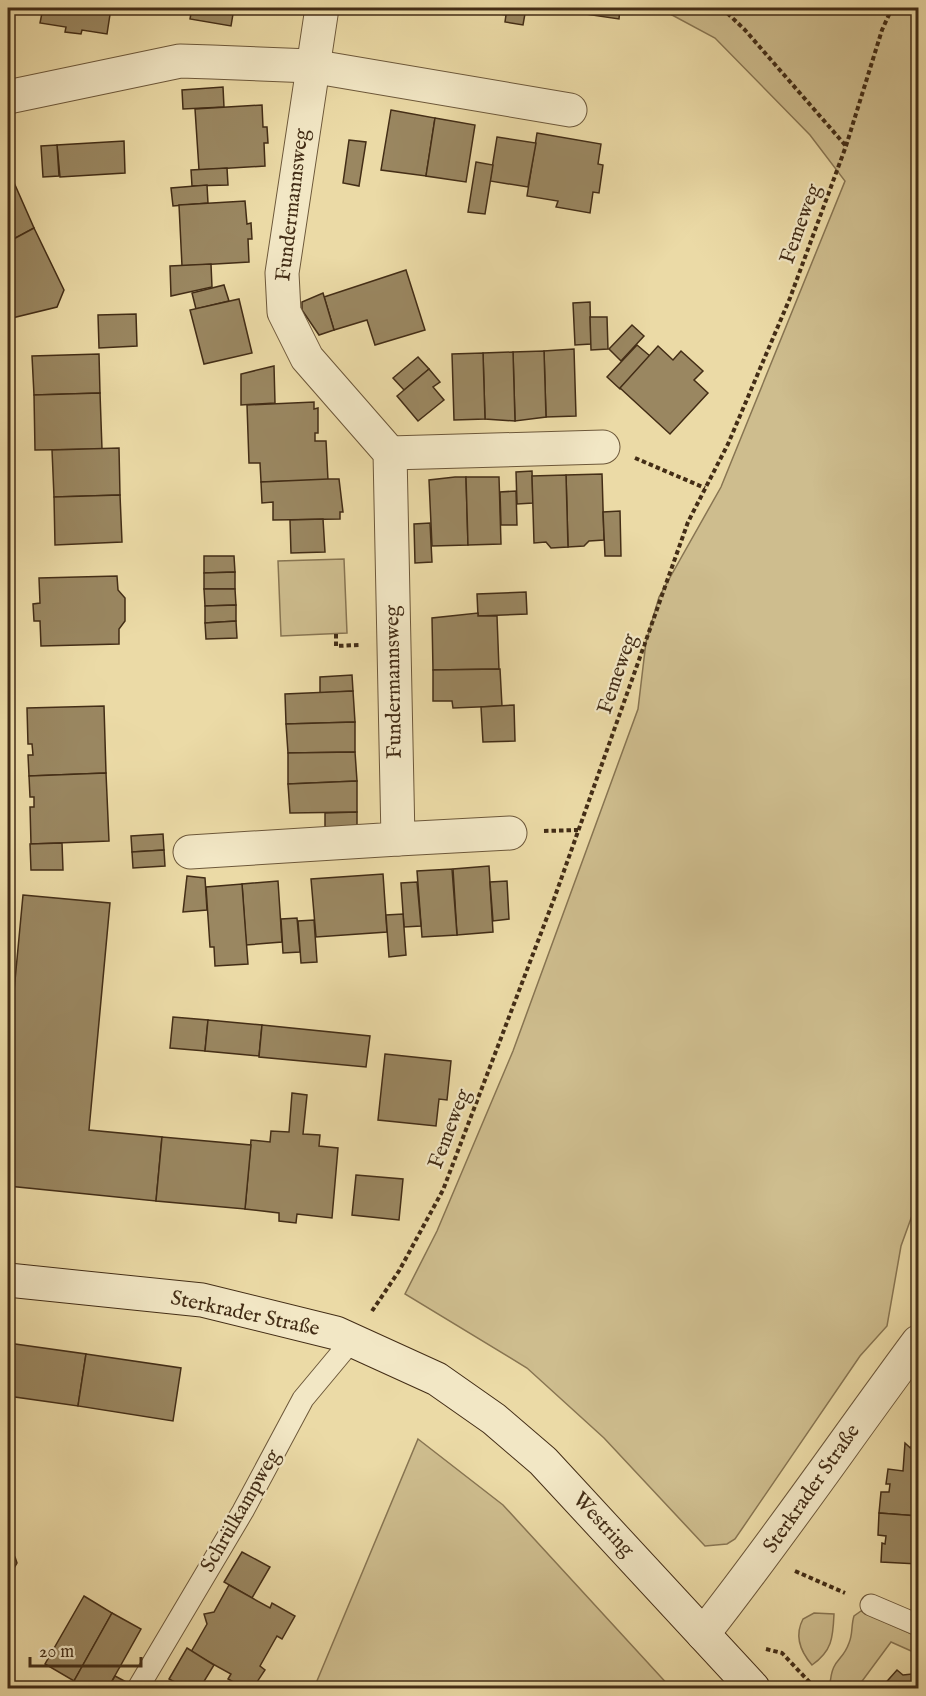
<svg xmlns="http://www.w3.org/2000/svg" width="926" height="1696" font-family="'IM FELL English',serif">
<rect width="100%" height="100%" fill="#ebdaa6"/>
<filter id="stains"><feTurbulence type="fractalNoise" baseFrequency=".00333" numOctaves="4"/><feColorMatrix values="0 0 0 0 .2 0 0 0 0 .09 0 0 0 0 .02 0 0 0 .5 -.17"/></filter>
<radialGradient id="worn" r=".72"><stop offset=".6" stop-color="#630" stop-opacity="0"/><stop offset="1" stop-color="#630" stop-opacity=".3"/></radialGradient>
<!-- green -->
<g fill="#cebd8e" stroke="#887552" stroke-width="1.5">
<path d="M659 8H918V1199L901 1246 887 1326 860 1356 735 1539 727 1544 705 1546 604 1438 527 1368 405 1294 437 1231 513 1051 638 709 646 642 659 597 721 487 845 181 810 135 715 38Z"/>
<path d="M344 559 347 633 281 636 278 561Z"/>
<path d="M418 1439 503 1505 671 1688H314Z"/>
<path d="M861 1611 918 1637V1654L891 1642 857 1688H833L830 1685C832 1657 842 1663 849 1643 853 1634 851 1625 854 1616Z"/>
<path d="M814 1613 834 1614C833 1638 832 1651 812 1665 800 1651 794 1636 803 1619Z"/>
</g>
<!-- building -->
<g fill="#9a8761" stroke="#432d16" stroke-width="1.5">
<path d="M43 8H111L107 34 82 30 81 34 65 32 66 27 40 23Z"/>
<path d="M192 8H234L231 26 190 19Z"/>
<path d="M481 8H507L506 15 481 11Z"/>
<path d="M507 8H526L523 25 505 22Z"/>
<path d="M542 8H572L571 12Z"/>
<path d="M572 8H620L619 19 571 12Z"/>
<path d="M223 87 224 107 183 109 182 90Z"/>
<path d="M262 105 263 127H267L268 143H264L265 166 199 170 195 109Z"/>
<path d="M391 110 435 118 426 176 381 170Z"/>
<path d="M435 118 475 125 466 182 426 176Z"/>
<path d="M537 133 601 144 598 164 603 165 599 193 593 192 590 213 556 207 558 201 527 196Z"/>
<path d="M497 137 536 143 528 187 490 181Z"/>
<path d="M349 140 366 142 359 186 343 183Z"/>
<path d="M124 141 125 173 60 177 57 145Z"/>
<path d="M57 145 59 176 43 177 41 146Z"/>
<path d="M476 162 493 165 485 214 468 212Z"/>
<path d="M227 168 228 185 192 186 191 170Z"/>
<path d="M8 169 34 228 8 242Z"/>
<path d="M207 185 208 203 173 206 171 188Z"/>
<path d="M245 201 247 224 251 223 252 239H248L249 262 182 266 179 205Z"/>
<path d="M34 228 64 290 57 307 8 319V242Z"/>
<path d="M211 264 212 287 171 296 170 266Z"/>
<path d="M406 270 425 330 375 345 367 320 334 330 324 297Z"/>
<path d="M224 285 229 301 196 309 192 293Z"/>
<path d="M323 293 334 330 319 335 302 310V302Z"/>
<path d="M239 299 252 353 204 364 190 310Z"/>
<path d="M590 302 591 344 575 345 573 303Z"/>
<path d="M136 314 137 346 99 348 98 315Z"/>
<path d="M590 317H607L608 349 591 350Z"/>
<path d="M632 325 644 336 621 361 609 349Z"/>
<path d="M637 345 650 356 620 389 607 377Z"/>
<path d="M658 346 673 360 681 351 703 371 694 380 708 393 670 434 620 388Z"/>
<path d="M574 349 576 416 546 417 544 351Z"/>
<path d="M544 351 546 417 515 421 513 352Z"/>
<path d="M513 352 515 421 485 419 483 353Z"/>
<path d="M483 353 485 419 454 420 452 354Z"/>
<path d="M99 354 100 393 34 395 32 356Z"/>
<path d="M418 357 429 369 404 390 393 378Z"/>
<path d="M274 366 275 403 241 405V374Z"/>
<path d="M429 369 440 382 433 387 444 400 418 421 397 396Z"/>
<path d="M100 393 102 449 35 450 34 395Z"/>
<path d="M314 402V409L318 408V433H315V441H326L328 480 261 482 260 463H249L247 405Z"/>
<path d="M119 448 120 495 54 497 52 450Z"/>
<path d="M532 471 533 503 517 504 516 472Z"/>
<path d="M602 474 604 540 589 541 584 546 568 547 566 475Z"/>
<path d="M566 475 568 547 551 548 546 542 534 543 532 476Z"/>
<path d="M455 477H466L468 545 432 546 429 480Z"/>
<path d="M466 477H499L501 544 468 545Z"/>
<path d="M328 479H339L343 512H340V519L273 520V502L262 503 261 482Z"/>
<path d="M516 491 517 525H501L500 492Z"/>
<path d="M120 495 122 542 55 545 54 497Z"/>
<path d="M620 511 621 556H605L603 512Z"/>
<path d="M323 519 325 552 291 553 290 520Z"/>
<path d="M430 523 432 562 415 563 414 524Z"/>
<path d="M204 556H234L235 572 204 573Z"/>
<path d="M235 572V589H204V573Z"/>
<path d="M117 576 118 590 125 598V621L119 629V644L41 646 40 621H34L33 604 40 603 39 578Z"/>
<path d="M204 589H235L236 605 205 606Z"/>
<path d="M526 592 527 614 478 616 477 594Z"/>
<path d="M236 605V621L205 623V606Z"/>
<path d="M478 613V616H497L499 669 433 670 432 618Z"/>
<path d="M236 621 237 638 206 639 205 623Z"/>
<path d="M500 669 502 706 453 708 452 701H433V670Z"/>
<path d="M352 675 353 691 320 693V677Z"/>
<path d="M353 691 355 722 286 724 285 694Z"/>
<path d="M514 705 515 741 483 742 481 707Z"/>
<path d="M104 706 106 773 29 776 28 755H33L32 744H28L27 708Z"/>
<path d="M355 722V752L288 753 286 724Z"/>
<path d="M355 752 357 781 288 784V753Z"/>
<path d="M106 773 109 841 31 844 30 807H34V797H30L29 776Z"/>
<path d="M357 781V812L290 813 288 784Z"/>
<path d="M357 812V827L325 828V813Z"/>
<path d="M163 834 164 850 132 852 131 836Z"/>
<path d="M62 843 63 870H31L30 844Z"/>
<path d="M164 850 165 866 133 868 132 852Z"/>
<path d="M489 866 493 932 457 935 453 869Z"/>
<path d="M452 869 457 935 422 937 417 871Z"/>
<path d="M383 874 387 932 316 937 311 879Z"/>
<path d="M187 876 205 878 207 910 183 912Z"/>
<path d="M278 881 282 942 246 945 242 884Z"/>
<path d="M507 881 509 919 493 921 490 882Z"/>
<path d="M417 882 421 926 404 927 401 883Z"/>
<path d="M242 884 248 964 215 966 214 947H210L206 887Z"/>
<path d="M23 895 110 903 89 1130 162 1137 156 1201 8 1186V1055Z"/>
<path d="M403 914 406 955 389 957 386 915Z"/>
<path d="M297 918 300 952 283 953 281 919Z"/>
<path d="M314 920 317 962 301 963 298 921Z"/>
<path d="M173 1017 208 1020 205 1051 170 1048Z"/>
<path d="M208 1020 262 1025 259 1056 205 1051Z"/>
<path d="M262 1025 370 1036 366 1067 259 1057Z"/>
<path d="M385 1054 451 1061 447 1100 439 1099 436 1126 378 1120Z"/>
<path d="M292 1093 307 1095 303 1134 320 1135 319 1146 338 1148 332 1218 297 1214 296 1223 279 1221V1213L245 1209 251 1140 270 1142 271 1131 289 1132Z"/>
<path d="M162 1137 251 1145 245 1209 156 1201Z"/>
<path d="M356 1175 403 1179 399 1220 352 1215Z"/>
<path d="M8 1343 86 1354 78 1406 8 1396Z"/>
<path d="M86 1354 181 1368 173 1421 78 1406Z"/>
<path d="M918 1439V1455L910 1448Z"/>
<path d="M905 1443 918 1455V1516L879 1513 881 1492H889L890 1484H886L888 1469 903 1471Z"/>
<path d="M879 1513 918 1516V1564L881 1562 882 1543 885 1544 886 1536 878 1535Z"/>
<path d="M242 1552 270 1567 252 1598 224 1582Z"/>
<path d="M8 1553 15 1557 17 1563 8 1579Z"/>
<path d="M229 1585 270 1608 272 1603 295 1616 282 1639 277 1636 260 1666 265 1670 253 1688H244L228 1679 231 1674 191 1652 207 1624 204 1614 214 1612Z"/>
<path d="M84 1596 112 1613 74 1681 45 1664Z"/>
<path d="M112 1613 141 1629 108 1688H88L74 1681Z"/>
<path d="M187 1648 214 1665 200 1688H186L169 1679Z"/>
<path d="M897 1670 903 1675 912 1674 918 1680V1688H881Z"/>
<path d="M115 1676 130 1684 127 1688H108Z"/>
</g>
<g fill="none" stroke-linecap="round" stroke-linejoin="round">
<defs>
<g id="service">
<path d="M871 1605 918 1625"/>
<path d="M138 1688 243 1511 303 1399 353 1339"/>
</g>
<g id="minor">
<path d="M8 97 180 61 212 62 311 66 570 110"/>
<path d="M390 453 603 447"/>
<path d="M398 839 510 833"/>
<path d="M190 852 398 839 390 453 307 358 284 312 282 273 322 8"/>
<path d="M703 1634C778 1539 846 1439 918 1342"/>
</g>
<path id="secondary" d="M8 1280 202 1300 336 1333 437 1379 494 1419 543 1461 753 1688"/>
</defs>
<!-- service casing -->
<use href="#service" stroke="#6d583a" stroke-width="23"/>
<!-- minor casing -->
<use href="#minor" stroke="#6d583a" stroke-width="35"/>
<!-- secondary casing -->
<use href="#secondary" stroke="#432d16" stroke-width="35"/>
<!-- path -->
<g stroke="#432d16" stroke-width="4" stroke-dasharray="4.5 3" stroke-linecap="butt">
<path d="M722 8 745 30 846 146"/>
<path d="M635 458 705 488"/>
<path d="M336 634V646L359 645"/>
<path d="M544 831 578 830"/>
<path d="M372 1311 399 1271 443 1190 554 899 688 522 728 444 790 298 846 146 882 30 892 8"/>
<path d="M795 1571 845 1593"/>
<path d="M766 1649 782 1653 815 1688"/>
</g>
<!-- service -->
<use href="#service" stroke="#f2e7c5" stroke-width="21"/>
<!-- minor -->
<use href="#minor" stroke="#f2e7c5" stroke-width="33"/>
<!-- secondary -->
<use href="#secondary" stroke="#f2e7c5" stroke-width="33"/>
</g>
<g text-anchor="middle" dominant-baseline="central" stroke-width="4.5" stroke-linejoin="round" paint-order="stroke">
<!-- street labels -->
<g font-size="21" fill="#432d16" stroke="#f2e7c5">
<text transform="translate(293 205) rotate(-83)">Fundermannsweg</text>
<text transform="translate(801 224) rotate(-70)">Femeweg</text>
<text transform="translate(618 674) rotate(-71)">Femeweg</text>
<text transform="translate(394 682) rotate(-91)">Fundermannsweg</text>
<text transform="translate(450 1129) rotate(-69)">Femeweg</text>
<text transform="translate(245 1314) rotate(12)">Sterkrader Straße</text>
<text transform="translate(812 1489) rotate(-55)">Sterkrader Straße</text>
<text transform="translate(241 1511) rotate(-60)">Schrülkampweg</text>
<text transform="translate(603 1525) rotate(47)">Westring</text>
</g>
</g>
<!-- margin -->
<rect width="926" height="1696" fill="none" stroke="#ebdaa6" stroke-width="30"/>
<rect x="9" y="9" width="908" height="1678" fill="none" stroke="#432d16" stroke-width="3"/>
<rect x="15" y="15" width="896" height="1666" fill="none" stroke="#432d16" stroke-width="1.5"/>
<!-- scale -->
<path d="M30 1657v9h111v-9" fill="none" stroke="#432d16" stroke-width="3"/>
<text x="39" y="1657" font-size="18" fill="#432d16" stroke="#f2e7c5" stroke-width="4.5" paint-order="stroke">20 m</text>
<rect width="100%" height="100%" filter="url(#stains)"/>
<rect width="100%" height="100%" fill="url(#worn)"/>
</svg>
